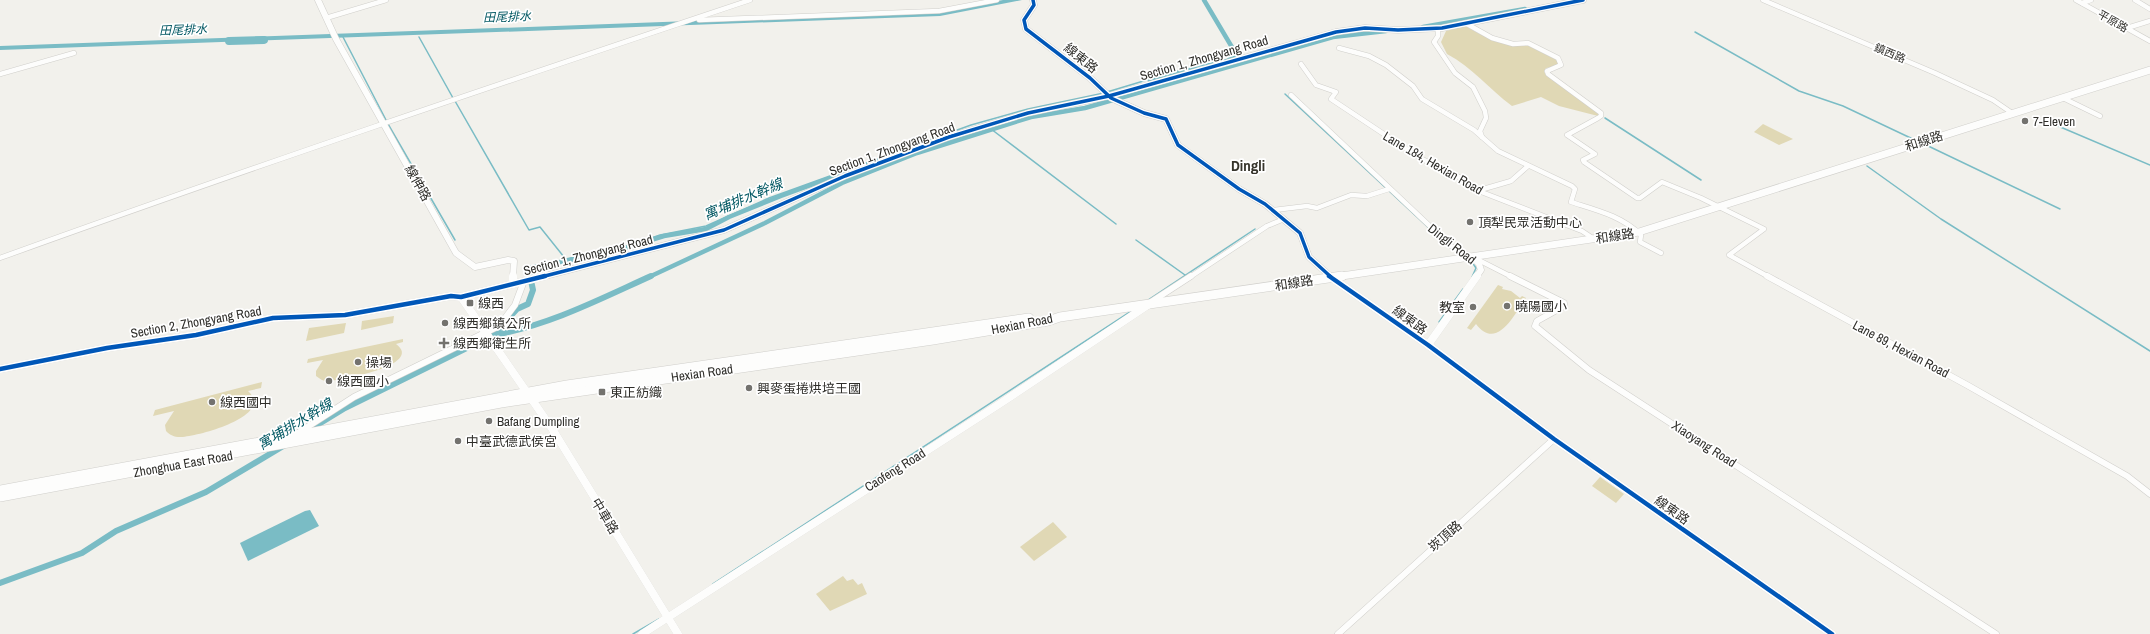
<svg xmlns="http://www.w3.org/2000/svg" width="2150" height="634" font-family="'Archivo Narrow','Noto Sans TC',sans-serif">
<rect width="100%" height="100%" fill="#f2f1ec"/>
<!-- green -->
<g fill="#e0d8b5">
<path d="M1465 26C1473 30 1482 36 1490 38 1516 45 1539 42 1560 63L1553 67 1546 68 1544 72 1598 112V116L1559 106 1541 97 1512 106C1489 89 1472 67 1447 54L1441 42 1446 31Z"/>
<path d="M1763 124 1793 139 1779 145 1754 132Z"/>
<path d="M1498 285 1503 287 1502 289 1511 291 1520 298 1522 296 1526 298C1515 313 1497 352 1476 324L1471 330 1467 328Z"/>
<path d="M394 316 393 323 361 330 362 321Z"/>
<path d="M346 323 344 333 306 341 309 328Z"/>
<path d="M403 339V342L396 344C425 365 339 381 327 381 323 381 320 379 316 376V371L323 360 307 363 308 359Z"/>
<path d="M262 382 261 388 248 391C276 416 196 437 180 437 174 437 170 435 166 431L165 425 174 411 153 416 155 410Z"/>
<path d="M1600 477 1624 494 1616 503 1592 486Z"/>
<path d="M1053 522 1067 537 1034 561 1020 547Z"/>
<path d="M843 576 847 581 853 579 858 585 862 583 867 594 830 611 816 594Z"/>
</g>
<!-- water -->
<g fill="#7abcc5">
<path d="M1003 0H1022L940 16 0 50V46L940 12Z"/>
<path d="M310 510 319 526 248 561 240 543 305 511Z"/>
</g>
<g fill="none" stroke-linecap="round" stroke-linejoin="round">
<!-- stream -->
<g stroke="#7abcc5" stroke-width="1.5">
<path d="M1695 32 1799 91 1843 106 1917 141"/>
<path d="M343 37 386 120"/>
<path d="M419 37 453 98"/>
<path d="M1107 92 1170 73 1229 59"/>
<path d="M1285 94 1445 243"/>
<path d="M455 101 529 230 540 227 564 257"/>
<path d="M1605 118 1701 180"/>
<path d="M388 124 455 240"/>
<path d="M2058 126 2150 165"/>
<path d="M991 129 1116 224"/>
<path d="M1924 144 2060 209"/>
<path d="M1867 166 1941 219 2150 351"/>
<path d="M1136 240 1185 275"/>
<path d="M1470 259 1476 268 1472 277"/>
<path d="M561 260 631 245 660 235 706 226 769 198 971 125 1028 109 1104 93"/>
<path d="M1148 300 1255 229"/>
<path d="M1439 322 1463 289"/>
<path d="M713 584 1133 310"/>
<path d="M633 634 659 619"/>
</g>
<!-- canal-far1 -->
<g stroke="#7abcc5" stroke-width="4.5">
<path d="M1204 0 1236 54 1228 61"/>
<path d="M1423 27 1525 9"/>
<path d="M1150 81 1196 69"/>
<path d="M531 277 529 268 612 252 664 236 706 229 729 217 781 196 937 139"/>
<path d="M649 277 765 223 842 183 917 153 1031 117 1085 108 1333 37 1386 31"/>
</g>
<!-- canal -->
<g stroke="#7abcc5" stroke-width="6">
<path d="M494 335C550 325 600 299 651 276"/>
<path d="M309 430 345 408 493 335 517 309 528 304 533 290 530 276"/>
<path d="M0 583 82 553 116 531 206 492 285 445"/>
</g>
<!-- river -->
<path stroke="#7abcc5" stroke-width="8" d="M229 41 264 40"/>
<defs>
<g id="minor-far1">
<path d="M1763 0 1935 73 1993 100 2012 113"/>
<path d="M2076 0 2150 41"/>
<path d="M2135 0 2150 9"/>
<path d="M2082 3 2091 0"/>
<path d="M326 18 386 0"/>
<path d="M699 20 939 11 997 0"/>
<path d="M1467 24 1492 38 1513 44 1528 43 1558 58 1561 65 1547 71 1548 74 1601 113V116L1598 118 1567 135 1595 154 1583 160 1584 162 1637 198H1640L1662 182 1701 198 1764 229 1729 255 1769 277"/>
<path d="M2127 28 2150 21"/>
<path d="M1438 31V36L1434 42 1455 73 1473 87 1485 111 1486 118 1480 131 1482 137"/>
<path d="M1339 48 1369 56 1386 65 1413 86 1422 99 1474 130 1498 151 1572 186 1575 189 1571 202C1596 210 1622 216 1641 235L1640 242 1661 253"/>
<path d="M1301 64 1316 85 1336 92 1331 99 1420 158 1459 177 1484 193 1582 231 1594 239"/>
<path d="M0 74 74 53"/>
<path d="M1291 95 1451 246 1512 277"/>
<path d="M2063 98 2100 116"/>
<path d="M1480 190 1511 181 1528 166"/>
<path d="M1274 210 1307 206 1317 208 1351 195 1367 196 1389 189"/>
<path d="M0 258C249 168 499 84 750 0"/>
<path d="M1190 277 1267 226 1284 219"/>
</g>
<g id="minor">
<path d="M1510 276 1564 303V306L1537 321 1535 326 1589 370 1996 634"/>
<path d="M1767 276 1967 385 2127 476 2150 494"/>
<path d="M1151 302 1191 276"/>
<path d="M298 433 354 397 499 326 515 305 524 281"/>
<path d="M1338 634 1554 439"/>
</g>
<g id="tertiary-far1">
<path d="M318 0 336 39 456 253 475 267 508 260 514 261 513 277"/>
<path d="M1033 0 1034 5 1024 20 1026 29 1090 78 1111 98 1144 113 1166 119 1178 145 1239 189 1265 204 1300 233 1309 257 1331 277"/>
<path d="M1472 257 1479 264 1481 270 1476 277"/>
<path d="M541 277 724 230 845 176 949 137 1028 113 1109 96 1336 32 1365 28 1398 30 1442 28 1583 0"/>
</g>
<g id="tertiary">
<path d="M1329 276 1428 345 1554 439 1832 634"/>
<path d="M513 284V276"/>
<path d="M461 297 553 430 678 634"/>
<path d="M1428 345 1477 276"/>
<path d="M0 369 107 348 196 335 273 318 345 315 451 296 461 297 545 276"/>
<path d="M642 634 1001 403 1148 305"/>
</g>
<path id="secondary-far1" d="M1335 277 1639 232 2150 70"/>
<g id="secondary">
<path d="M0 490 567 385 1029 318"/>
<path d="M0 497 501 403 933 340 1048 321 1060 317 1342 276"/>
</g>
</defs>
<!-- minor-far1 casing -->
<use href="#minor-far1" stroke="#d0cfcb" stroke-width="5.5"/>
<!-- minor casing -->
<use href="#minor" stroke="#d0cfcb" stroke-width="7"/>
<!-- tertiary-far1 casing -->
<use href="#tertiary-far1" stroke="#d0cfcb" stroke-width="7"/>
<!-- tertiary casing -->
<use href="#tertiary" stroke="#d0cfcb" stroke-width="8"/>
<!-- secondary-far1 casing -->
<use href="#secondary-far1" stroke="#d0cfcb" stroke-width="8"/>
<!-- secondary casing -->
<use href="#secondary" stroke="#d0cfcb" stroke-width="10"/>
<!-- minor-far1 -->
<use href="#minor-far1" stroke="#fdfdfc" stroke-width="4.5"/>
<!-- minor -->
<use href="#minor" stroke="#fdfdfc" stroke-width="6"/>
<!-- tertiary-far1 -->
<use href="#tertiary-far1" stroke="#fdfdfc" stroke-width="6"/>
<!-- tertiary -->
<use href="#tertiary" stroke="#fdfdfc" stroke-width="8"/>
<!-- secondary-far1 -->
<use href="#secondary-far1" stroke="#fdfdfc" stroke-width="7"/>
<!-- secondary -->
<use href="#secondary" stroke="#fdfdfc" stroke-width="9"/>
<defs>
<g id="cycleway-far1">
<path d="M1033 0 1034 5 1024 20 1026 29 1090 78 1111 98 1144 113 1166 119 1178 145 1239 189 1265 204 1300 233 1309 257 1331 277"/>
<path d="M541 277 724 230 845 176 949 137 1028 113 1109 96 1336 32 1365 28 1398 30 1442 28 1583 0"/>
</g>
<g id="cycleway">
<path d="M1329 276 1428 345 1554 439 1832 634"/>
<path d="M0 369 107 348 196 335 273 318 345 315 451 296 461 297 545 276"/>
</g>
</defs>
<!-- cycleway-far1 casing -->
<use href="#cycleway-far1" stroke="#fff" stroke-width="5.5"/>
<!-- cycleway casing -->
<use href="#cycleway" stroke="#fff" stroke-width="7"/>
<!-- cycleway-far1 -->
<use href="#cycleway-far1" stroke="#0057b8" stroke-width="3.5"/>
<!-- cycleway -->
<use href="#cycleway" stroke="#0057b8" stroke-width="4.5"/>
</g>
<!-- markers -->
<g fill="#73726e" stroke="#fff" stroke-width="1.5">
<circle cx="2025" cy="121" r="4"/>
<circle cx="1470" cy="222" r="4"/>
<rect x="466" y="299" width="8" height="8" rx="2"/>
<circle cx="1507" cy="306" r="4"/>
<circle cx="1473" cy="307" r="4"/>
<circle cx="445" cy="323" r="4"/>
<path d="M442 337h4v4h4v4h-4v4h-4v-4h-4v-4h4z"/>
<circle cx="358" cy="362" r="4"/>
<circle cx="329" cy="381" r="4"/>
<circle cx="749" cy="388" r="4"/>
<rect x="598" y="388" width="8" height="8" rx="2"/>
<circle cx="212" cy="402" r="4"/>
<circle cx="489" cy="421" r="4"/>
<circle cx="458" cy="441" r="4"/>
</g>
<g text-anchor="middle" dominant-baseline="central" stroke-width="3.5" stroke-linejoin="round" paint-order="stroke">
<!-- far-street labels -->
<g font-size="11" fill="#2f2e2a" stroke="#fff">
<text transform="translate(2113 21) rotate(29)">平原路</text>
<text transform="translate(1890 53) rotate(23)">鎮西路</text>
</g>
<!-- far-water labels -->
<g font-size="12" font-style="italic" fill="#015762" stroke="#fff">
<text transform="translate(507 17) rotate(-2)">田尾排水</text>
<text transform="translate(183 30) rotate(-2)">田尾排水</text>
</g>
<!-- street labels -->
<g font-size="13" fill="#2f2e2a" stroke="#fff">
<text transform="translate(1081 58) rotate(39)">線東路</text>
<text transform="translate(1204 58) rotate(-16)">Section 1, Zhongyang Road</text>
<text transform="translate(1924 141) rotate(-18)">和線路</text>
<text transform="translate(892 149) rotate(-20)">Section 1, Zhongyang Road</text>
<text transform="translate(1433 163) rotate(30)">Lane 184, Hexian Road</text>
<text transform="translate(418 183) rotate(61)">線伸路</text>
<text transform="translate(1615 236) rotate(-8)">和線路</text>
<text transform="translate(1452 244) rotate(38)">Dingli Road</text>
<text transform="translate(588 255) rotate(-14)">Section 1, Zhongyang Road</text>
<text transform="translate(1294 283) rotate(-9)">和線路</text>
<text transform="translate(1410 320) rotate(36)">線東路</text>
<text transform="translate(196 322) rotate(-10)">Section 2, Zhongyang Road</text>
<text transform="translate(1022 324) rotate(-11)">Hexian Road</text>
<text transform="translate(1901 349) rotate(28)">Lane 89, Hexian Road</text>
<text transform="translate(702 373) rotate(-8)">Hexian Road</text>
<text transform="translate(1704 444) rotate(33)">Xiaoyang Road</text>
<text transform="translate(183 464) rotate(-10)">Zhonghua East Road</text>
<text transform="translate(895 470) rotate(-32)">Caofeng Road</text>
<text transform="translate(1672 510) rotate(35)">線東路</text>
<text transform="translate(605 516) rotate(59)">中車路</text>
<text transform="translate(1445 536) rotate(-41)">崁頂路</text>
</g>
<!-- poi labels -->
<g font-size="13" fill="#2f2e2a" stroke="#fff" text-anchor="start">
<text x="2033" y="121">7-Eleven</text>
<text x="1478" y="222">頂犁民眾活動中心</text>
<text x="478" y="303">線西</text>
<text x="1515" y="306">曉陽國小</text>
<text x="1465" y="307" text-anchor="end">教室</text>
<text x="453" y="323">線西鄉鎮公所</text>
<text x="453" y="343">線西鄉衛生所</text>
<text x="366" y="362">操場</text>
<text x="337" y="381">線西國小</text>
<text x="757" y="388">興麥蛋捲烘培王國</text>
<text x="610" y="392">東正紡織</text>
<text x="220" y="402">線西國中</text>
<text x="497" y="421">Bafang Dumpling</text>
<text x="466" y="441">中臺武德武侯宮</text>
</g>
<!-- water labels -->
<g font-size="14" font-style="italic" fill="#015762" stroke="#fff">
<text transform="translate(743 199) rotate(-23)">寓埔排水幹線</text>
<text transform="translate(295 424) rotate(-31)">寓埔排水幹線</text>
</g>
<!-- quarter labels -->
<g font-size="15" font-weight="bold" fill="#37352c" stroke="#fff">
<text x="1248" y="165">Dingli</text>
</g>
</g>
</svg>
